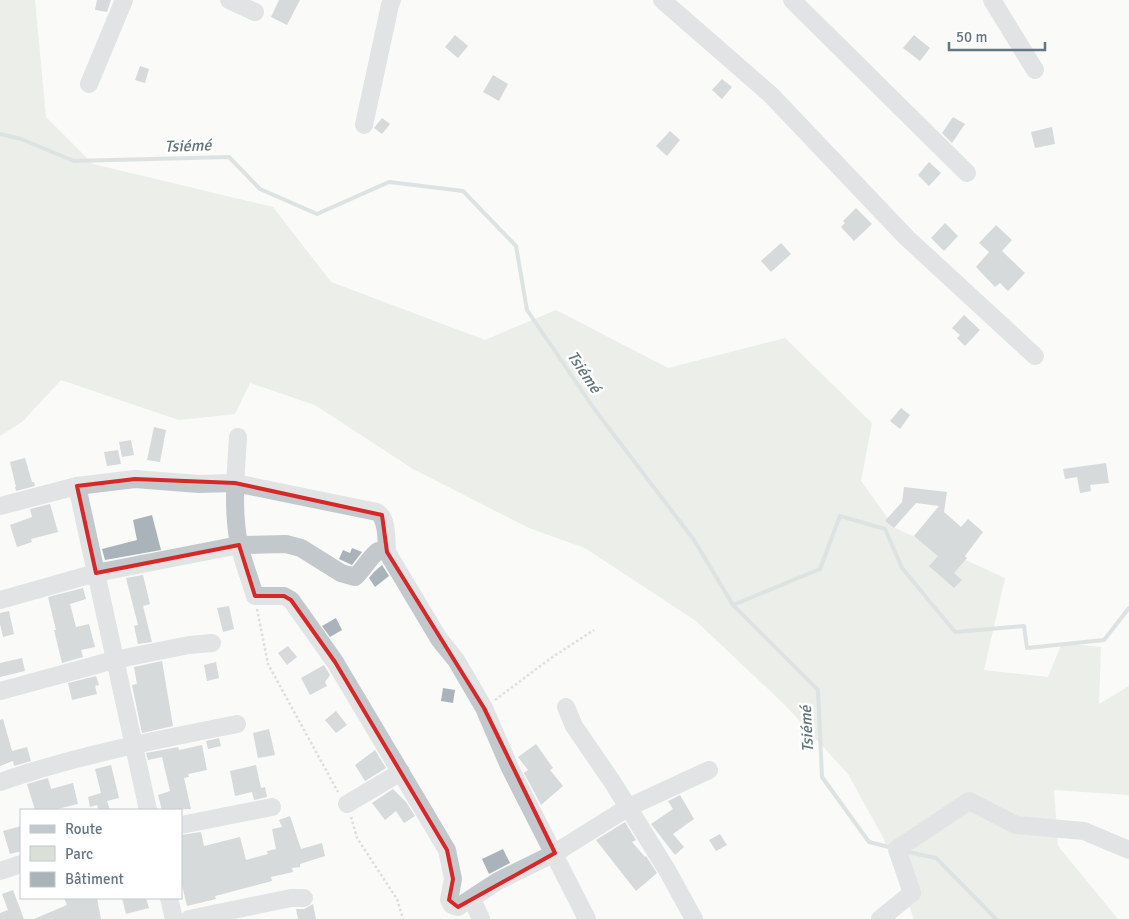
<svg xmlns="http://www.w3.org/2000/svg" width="1129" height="919" font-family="Signika,sans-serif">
<rect width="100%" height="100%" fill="#fafaf8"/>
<!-- green -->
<path fill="#dadfd7" d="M0 0H35L46 117 93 164 273 207 331 282 485 340 556 310 668 368 785 338 872 423 861 481 895 528 1005 578 984 670 1048 677 1062 643 1101 647 1099 704 1129 686V795L1054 790 1058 846 1118 919H914L884 839 848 774 785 705 696 621 585 548 529 528 413 469 315 405 250 383 235 414 179 420 61 380 23 421 0 436Z"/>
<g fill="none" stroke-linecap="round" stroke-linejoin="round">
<!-- stream -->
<g stroke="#bbc7cb" stroke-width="4">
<path d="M0 134 21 139 74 161 229 157 260 189 317 214 389 182 463 191 516 246 527 310 595 410 694 540 733 605 818 690 822 777 869 842 893 848"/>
<path d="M733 605 820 569 840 516 885 529 902 568 955 632 1024 626 1027 648 1104 640 1129 608"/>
<path d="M904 851 936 858 996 919"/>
</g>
</g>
<!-- building -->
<g fill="#aab3b9">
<path d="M97 0H111L107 12 95 10Z"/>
<path d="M279 0H300L287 25 271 17Z"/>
<path d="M455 35 468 46 458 58 445 47Z"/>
<path d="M914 35 930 48 920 61 903 48Z"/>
<path d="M140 66 149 69 145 83 135 80Z"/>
<path d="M493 75 508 84 499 101 483 92Z"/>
<path d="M722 79 732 87 722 99 712 90Z"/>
<path d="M953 117 965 124 952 143 942 133Z"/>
<path d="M382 118 390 124 382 134 374 128Z"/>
<path d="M1052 127 1055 144 1035 148 1031 132Z"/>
<path d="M670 131 680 140 667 156 656 146Z"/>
<path d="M929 162 941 173 929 186 918 175Z"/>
<path d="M856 208 872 224 854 241 841 227 845 223 843 221Z"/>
<path d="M945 223 958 236 944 251 931 238Z"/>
<path d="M996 225 1012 240 1002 251 1025 273 1008 291 1000 283 995 287 976 267 989 252 979 243Z"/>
<path d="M781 243 791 254 771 272 761 261Z"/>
<path d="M964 315 980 330 965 346 957 338 960 335 952 328Z"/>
<path d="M901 408 910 415 900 429 890 421Z"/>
<path d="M154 427 166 430 160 462 147 460Z"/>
<path d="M131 440 134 455 122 457 119 442Z"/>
<path d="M118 450 121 464 107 466 104 452Z"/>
<path d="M25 458 32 482H34L35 486 16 491 15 487H16L10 462Z"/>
<path d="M1106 463 1109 483 1090 485 1091 491 1080 493 1077 477 1065 479 1063 469Z"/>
<path d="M904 487 947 492 944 512 961 527 968 519 983 532 965 556 967 558 954 573 962 580 954 588 929 566 938 556 914 536 939 506 916 503 894 528 885 521 902 502Z"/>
<path d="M50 504 58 532 31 539 32 542 17 547 10 525 32 517 30 509Z"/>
<path d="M152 515 161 550 105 560 102 549 137 540 133 520Z"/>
<path d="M352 548 362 552 352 565 339 559 343 550 350 553Z"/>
<path d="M382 565 389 576 375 587 369 578 374 572Z"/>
<path d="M143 575 150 604 143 606 152 642 138 644 134 626 138 625 126 578Z"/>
<path d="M83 588 86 599 70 604 76 627 89 624 95 647 81 650 83 657 62 663 54 630H56L48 597Z"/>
<path d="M229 606 234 629 223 632 217 608Z"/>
<path d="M9 611 14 634 3 637 0 624V613Z"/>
<path d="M336 618 342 630 330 637 322 626Z"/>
<path d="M288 646 297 657 287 665 278 653Z"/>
<path d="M22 658 25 671 0 677V663Z"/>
<path d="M162 661 173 726 142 733 132 685 137 684 134 667Z"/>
<path d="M216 662 219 678 207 681 204 665Z"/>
<path d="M324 665 330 675 325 682 327 686 310 695 301 678Z"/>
<path d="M96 676 99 685 95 686 97 694 72 700 68 683Z"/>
<path d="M443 688 455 690 453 703 441 701Z"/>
<path d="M336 711 347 725 336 733 325 720Z"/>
<path d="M3 719 12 751 27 747 31 761 14 766 13 761 0 766V720Z"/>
<path d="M269 729 275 755 258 758 253 733Z"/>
<path d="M219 738 221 746 208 749 206 741Z"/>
<path d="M536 744 553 768 550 770 563 786 541 805 524 773 528 770 518 757Z"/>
<path d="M202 745 207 770 188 774 189 777 184 778 191 809 162 810 158 795 170 791 162 757 148 760 146 753 178 747 179 750Z"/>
<path d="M375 750 386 768 365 781 355 765Z"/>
<path d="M111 765 119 798 107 801 110 810H99L97 805 90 807 88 797 101 793 95 769Z"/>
<path d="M256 765 261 788 265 787 267 797 254 800 252 792 235 796 230 771Z"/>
<path d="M48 778 51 789 73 783 78 804 53 810H35L27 784Z"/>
<path d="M393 789 406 802 415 816 404 823 396 811 385 820 372 803Z"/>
<path d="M680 795 694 819 673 834 684 847 675 855 651 824 673 809 668 801Z"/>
<path d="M290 816 301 849 322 843 325 856 300 864V867L292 868 293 872 271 877 272 881 215 896 216 899 187 906 181 881V835L201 832 204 846 240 837 246 860 268 854 267 851 276 849 272 829 282 827 279 820Z"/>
<path d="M625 822 636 840 632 842 645 857 646 856 657 873 636 891 596 840Z"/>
<path d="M21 826V851L10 854 3 831Z"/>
<path d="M720 834 727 845 716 851 709 840Z"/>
<path d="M503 849 510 863 489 874 482 859Z"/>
<path d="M13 890 24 919H0V913L8 910 2 894Z"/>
<path d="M64 898H97L101 919H34L67 905Z"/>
<path d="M122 898H146L149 908 126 914Z"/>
<path d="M313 904 316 919H298L296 909H304Z"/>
</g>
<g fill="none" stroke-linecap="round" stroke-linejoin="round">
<!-- path -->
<g stroke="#bbbfc2" stroke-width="2.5" stroke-dasharray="2.5 2.5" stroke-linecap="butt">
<path d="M257 609 268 664 338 792"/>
<path d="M495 700 551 658 594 630"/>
<path d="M351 817 357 838 397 899 403 919"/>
</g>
<!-- minor -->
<g stroke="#c3c8cc" stroke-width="18">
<path d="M229 0 255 12"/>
<path d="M662 0 771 95 907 238 1035 356"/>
<path d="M792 0 967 173"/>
<path d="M992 0 1035 70"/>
<path d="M89 84 124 0"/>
<path d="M364 125 390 5 392 0"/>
<path d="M238 437C236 472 232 509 239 544 243 562 250 579 255 596H284L291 600 335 662 447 850 453 879 449 900 452 905 458 907 498 881 555 853 627 808 709 770"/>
<path d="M77 486 148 810"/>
<path d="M0 506 77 486 135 479 199 484 235 483 377 512C388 519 386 539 387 552"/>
<path d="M0 600 96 573 239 545 286 544 301 548 341 573 355 577C364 569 368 559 378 551L387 552 439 639 456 660 484 708 510 768 587 919"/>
<path d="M0 691 114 660 189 645 212 643"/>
<path d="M566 707 574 726 613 783 667 870 694 919"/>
<path d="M0 782C77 755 157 740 237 724"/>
<path d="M347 804 401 772"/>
<path d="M181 825 272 807"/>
<path d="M0 871 21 864"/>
<path d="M169 898 174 919"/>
<path d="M472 899 481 919"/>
<path d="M189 919 291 898H304"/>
<path d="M880 919 912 893 897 849 969 801 1016 825 1084 831 1129 850"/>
</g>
</g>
<!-- marked area -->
<path d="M0 0H1129V919H0ZM135 479 235 483 382 515 387 552 484 708 555 853 458 907 449 900 453 879 447 850 335 662 291 600 284 596H255L239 545 96 573 77 486Z" fill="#fafaf8" fill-opacity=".55" fill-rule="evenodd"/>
<path fill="none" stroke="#d62828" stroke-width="4" stroke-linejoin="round" d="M135 479 235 483 382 515 387 552 484 708 555 853 458 907 449 900 453 879 447 850 335 662 291 600 284 596H255L239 545 96 573 77 486Z"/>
<g text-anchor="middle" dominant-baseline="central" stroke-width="5" stroke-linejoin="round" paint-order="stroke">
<!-- water labels -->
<g font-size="16" font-style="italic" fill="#60757c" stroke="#fff">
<text transform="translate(188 146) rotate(-2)">Tsiémé</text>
<text transform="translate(584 372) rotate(56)">Tsiémé</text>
<text transform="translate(807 729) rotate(-93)">Tsiémé</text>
</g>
</g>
<!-- legend -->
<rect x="20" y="809" width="162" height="90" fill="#ffffff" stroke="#c1c8cd"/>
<rect x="30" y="825" width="25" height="8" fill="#c3c8cc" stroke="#c1c8cd"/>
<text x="65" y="834" font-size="15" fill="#657683">Route</text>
<rect x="30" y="846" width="25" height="15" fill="#dadfd7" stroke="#c1c8cd"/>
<text x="65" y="859" font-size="15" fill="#657683">Parc</text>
<rect x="30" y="872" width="25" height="15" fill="#aab3b9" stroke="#c1c8cd"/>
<text x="65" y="884" font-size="15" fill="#657683">Bâtiment</text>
<!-- scale -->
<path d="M949 42v8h96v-8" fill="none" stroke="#657683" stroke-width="2.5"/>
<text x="956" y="42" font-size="15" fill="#657683" stroke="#ffffff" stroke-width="4" paint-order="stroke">50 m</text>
</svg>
